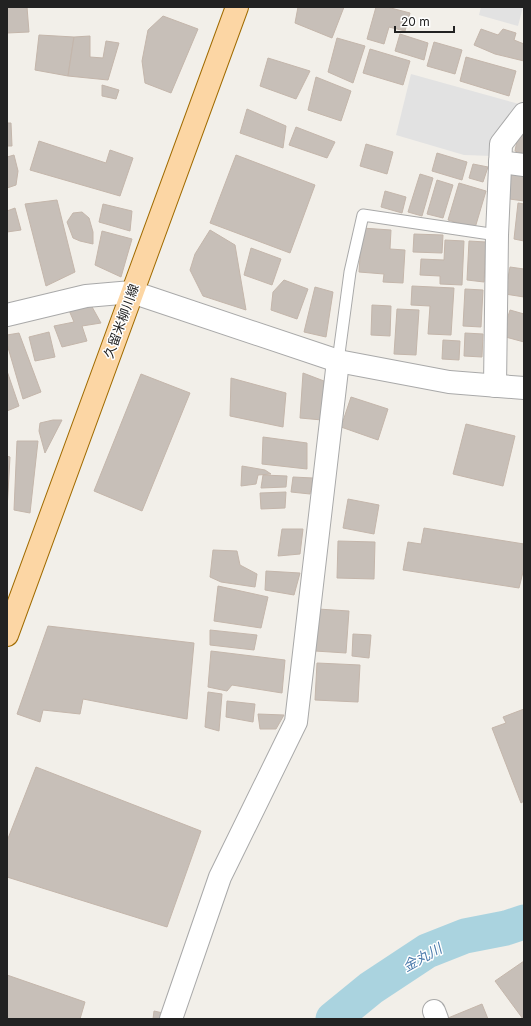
<svg xmlns="http://www.w3.org/2000/svg" width="531" height="1026" font-family="Inter,'Noto Sans JP',sans-serif">
<rect width="100%" height="100%" fill="#f2efe9"/>
<!-- parking -->
<g fill="#e2e2e2">
<path d="M481 7H523L518 26 479 15Z"/>
<path d="M411 74 519 104 518 114 493 156 464 155 396 135Z"/>
</g>
<g fill="none" stroke-linecap="round" stroke-linejoin="round">
<!-- river -->
<path stroke="#aad3df" stroke-width="35" d="M333 1019 371 988 427 951 465 936 506 928 524 922"/>
</g>
<!-- building -->
<g fill="#c7bfb8" stroke="#c4b6ab">
<path d="M7 7H27L29 32 7 33Z"/>
<path d="M298 7H344L332 38 295 23Z"/>
<path d="M376 7H387L410 13 405 31 389 27 384 44 367 39Z"/>
<path d="M163 16 198 29 171 93 145 83 142 61 148 30Z"/>
<path d="M481 29 498 35 503 29 516 33 514 40 524 44V61L495 54 474 45Z"/>
<path d="M400 34 428 43 424 60 395 51Z"/>
<path d="M39 35 74 37 68 76 35 70Z"/>
<path d="M90 36V57L103 58 106 41 119 43 108 80 68 76 74 37Z"/>
<path d="M337 38 365 46 353 83 328 72Z"/>
<path d="M434 42 462 50 455 74 427 66Z"/>
<path d="M370 49 410 61 403 85 363 73Z"/>
<path d="M466 57 516 71 509 96 460 81Z"/>
<path d="M268 58 310 71 296 99 260 86Z"/>
<path d="M316 77 351 91 341 121 308 110Z"/>
<path d="M102 85 119 90 116 99 102 96Z"/>
<path d="M247 109 286 126 283 148 240 133Z"/>
<path d="M7 123H11L12 146H7Z"/>
<path d="M296 127 335 142 327 158 289 145Z"/>
<path d="M519 130 524 131V154L515 151Z"/>
<path d="M39 141 106 163 110 150 133 158 120 196 30 170Z"/>
<path d="M366 144 393 152 387 174 360 166Z"/>
<path d="M437 153 467 162 462 180 432 171Z"/>
<path d="M14 155 18 171 16 185 7 188V157Z"/>
<path d="M236 155 315 185 290 253 210 223Z"/>
<path d="M473 164 488 167 483 182 469 178Z"/>
<path d="M507 169 524 172V201L502 198Z"/>
<path d="M420 174 433 178 422 216 408 212Z"/>
<path d="M437 180 453 185 443 218 427 214Z"/>
<path d="M459 183 486 191 475 228 448 220Z"/>
<path d="M385 191 406 197 402 213 381 207Z"/>
<path d="M57 200 75 272 46 286 25 204Z"/>
<path d="M518 203 524 204V241L514 239Z"/>
<path d="M103 204 132 211 130 231 99 222Z"/>
<path d="M15 208 21 230 7 232V211Z"/>
<path d="M82 212 89 218 93 232V244L80 241 73 238 67 222 73 213Z"/>
<path d="M362 228 391 230 390 249 405 250 403 283 383 282 384 274 359 272Z"/>
<path d="M210 230 235 245 246 310 203 296 190 270 195 254Z"/>
<path d="M102 231 132 239 121 277 95 265Z"/>
<path d="M414 234 443 235 442 253 413 252Z"/>
<path d="M445 240 464 241 462 285 440 284V276L420 275 421 259 444 260Z"/>
<path d="M469 241 486 242 484 282 467 280Z"/>
<path d="M251 248 281 259 272 285 244 275Z"/>
<path d="M510 267 524 269V297L505 294Z"/>
<path d="M284 280 308 289 297 319 271 310 273 292Z"/>
<path d="M412 286 454 288 451 335 428 334 430 306 411 305Z"/>
<path d="M315 287 333 292 326 337 304 332Z"/>
<path d="M465 289 483 290 481 327 463 326Z"/>
<path d="M91 305 101 323 82 326 87 341 62 347 54 326 74 322 68 308Z"/>
<path d="M372 305 391 306 390 336 371 335Z"/>
<path d="M397 309 419 310 416 355 394 354Z"/>
<path d="M510 310 524 314V342L502 336Z"/>
<path d="M49 332 55 357 35 361 29 337Z"/>
<path d="M19 333 41 392 23 399 7 344V335Z"/>
<path d="M465 333 483 334 482 357 464 356Z"/>
<path d="M443 340 460 341 459 360 442 359Z"/>
<path d="M7 371 19 406 7 411Z"/>
<path d="M303 373 324 381 322 420 300 418Z"/>
<path d="M141 374 190 393 142 511 94 491Z"/>
<path d="M231 378 286 393 283 427 230 416Z"/>
<path d="M351 397 388 409 378 440 341 427Z"/>
<path d="M53 420H62L45 453 39 431 40 423Z"/>
<path d="M466 424 515 436 503 486 453 474Z"/>
<path d="M263 437 307 443V469L262 464Z"/>
<path d="M17 441H38L30 513 14 510Z"/>
<path d="M7 456 10 457 7 510Z"/>
<path d="M242 466 265 470 271 474 258 475 256 484 241 486Z"/>
<path d="M263 475 287 476 286 487 261 488Z"/>
<path d="M293 477 313 478 310 494 291 492Z"/>
<path d="M286 492 285 508 261 509 260 493Z"/>
<path d="M348 499 379 505 374 534 343 528Z"/>
<path d="M424 528 524 544V568L519 588 403 570 408 542 421 544Z"/>
<path d="M282 529H303L300 554 278 556Z"/>
<path d="M338 541 375 542 374 579 337 578Z"/>
<path d="M213 550 237 551 240 565 257 574 255 587 221 582 210 577Z"/>
<path d="M266 571 300 573 294 595 265 590Z"/>
<path d="M218 586 268 597 261 628 214 621Z"/>
<path d="M318 609 349 611 346 653 315 651Z"/>
<path d="M48 626 194 643 187 719 83 699 80 714 43 710 40 722 17 714Z"/>
<path d="M210 630 257 635 254 650 210 645Z"/>
<path d="M353 634 371 635 369 658 352 656Z"/>
<path d="M211 651 285 660 282 693 232 685 227 691 208 687Z"/>
<path d="M317 663 360 665 358 702 315 700Z"/>
<path d="M208 692 222 694 219 731 205 727Z"/>
<path d="M227 701 255 704 253 722 226 717Z"/>
<path d="M524 709V801L521 803 492 728 506 723 503 717Z"/>
<path d="M258 714 284 715 276 729H260Z"/>
<path d="M36 767 201 831 167 927 7 877V841Z"/>
<path d="M524 961V1019H523L495 981Z"/>
<path d="M7 975 85 1002 80 1019H7Z"/>
<path d="M482 1004 488 1019H449L448 1018Z"/>
<path d="M154 1011 163 1013 162 1019H153Z"/>
</g>
<g fill="none" stroke-linecap="round" stroke-linejoin="round">
<defs>
<path id="service" d="M338 361 350 272 363 215 497 235"/>
<g id="minor">
<path d="M500 162 524 165"/>
<path d="M7 315 86 296 132 292"/>
<path d="M495 386 497 235 501 144 524 114"/>
<path d="M434 1011 437 1019"/>
<path d="M171 1019 220 877 296 722 338 361"/>
</g>
<path id="tertiary" d="M132 292 338 361 449 382 524 388"/>
<path id="primary" d="M7 635 237 7"/>
</defs>
<!-- service casing -->
<use href="#service" stroke="#a9a9a9" stroke-width="13"/>
<!-- minor casing -->
<use href="#minor" stroke="#a9a9a9" stroke-width="24"/>
<!-- tertiary casing -->
<use href="#tertiary" stroke="#a9a9a9" stroke-width="24"/>
<!-- primary casing -->
<use href="#primary" stroke="#a06b00" stroke-width="24"/>
<!-- service -->
<use href="#service" stroke="#fff" stroke-width="11"/>
<!-- minor -->
<use href="#minor" stroke="#fff" stroke-width="22"/>
<!-- tertiary -->
<use href="#tertiary" stroke="#fff" stroke-width="22"/>
<!-- primary -->
<use href="#primary" stroke="#fcd6a4" stroke-width="22"/>
</g>
<g text-anchor="middle" dominant-baseline="central" stroke-width="3" stroke-linejoin="round" paint-order="stroke">
<!-- street labels -->
<g font-size="13" fill="#222" stroke="#fff">
<text transform="translate(121 321) rotate(-70)">久留米柳川線</text>
</g>
<!-- water labels -->
<g font-size="14" font-style="italic" fill="#4a7aab" stroke="#fff">
<text transform="translate(422 957) rotate(-29)">金丸川</text>
</g>
</g>
<!-- border -->
<rect width="531" height="1026" fill="none" stroke="#222222" stroke-width="16"/>
<!-- scale -->
<path d="M395 26v6h59v-6" fill="none" stroke="#222222" stroke-width="2"/>
<text x="401" y="26" font-size="12" fill="#222222" stroke="#ffffff" stroke-width="3" paint-order="stroke">20 m</text>
</svg>
